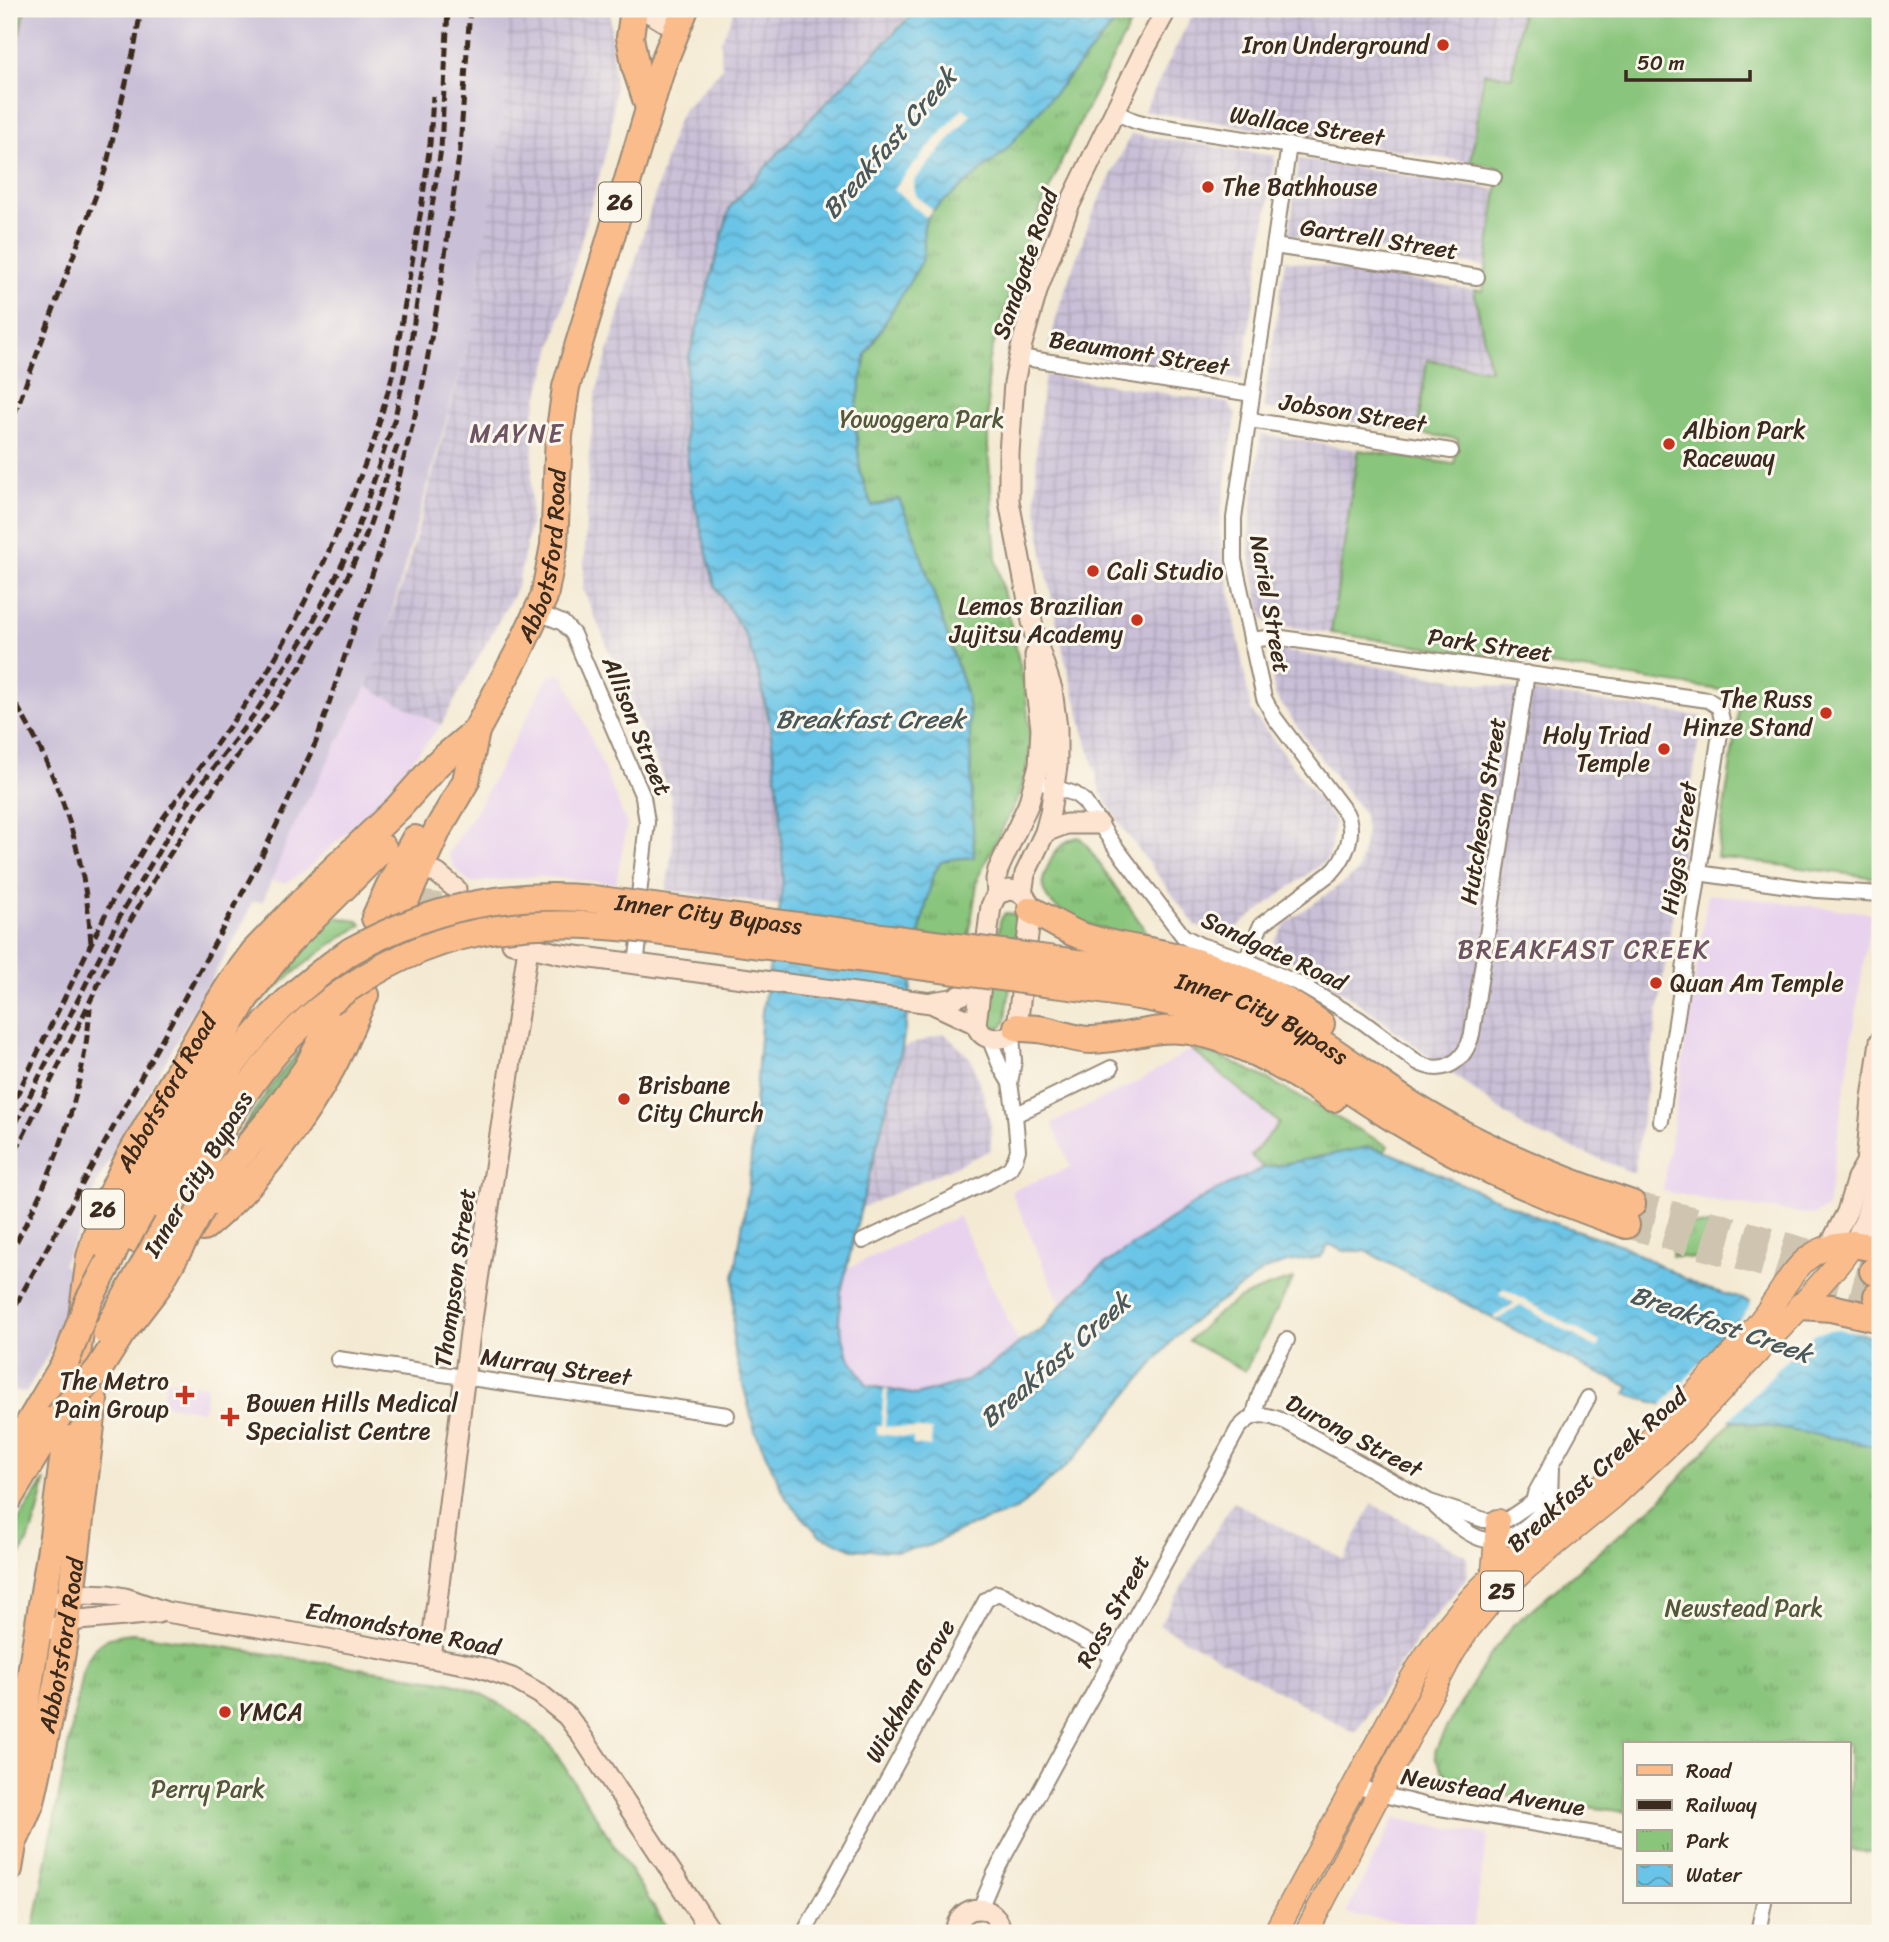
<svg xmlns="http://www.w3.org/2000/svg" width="1889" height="1942" font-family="Sriracha,sans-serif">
<defs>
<pattern id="industrial-grid" width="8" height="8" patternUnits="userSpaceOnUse" patternTransform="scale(1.75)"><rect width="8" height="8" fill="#c9bfd7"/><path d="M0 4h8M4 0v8" fill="none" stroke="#aea4b8"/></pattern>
<pattern id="forest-crowns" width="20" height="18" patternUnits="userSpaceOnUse" patternTransform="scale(1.75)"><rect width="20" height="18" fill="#6eaa6b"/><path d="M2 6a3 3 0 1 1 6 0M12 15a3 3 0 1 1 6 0" fill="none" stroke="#5c8b57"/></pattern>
<pattern id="wetland-marsh" width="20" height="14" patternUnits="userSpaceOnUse" patternTransform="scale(1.75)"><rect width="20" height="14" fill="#89c57b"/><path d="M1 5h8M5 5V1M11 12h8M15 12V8" fill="none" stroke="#71a064"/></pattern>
<pattern id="park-tufts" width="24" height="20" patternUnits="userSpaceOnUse" patternTransform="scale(1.75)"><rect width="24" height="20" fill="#89c57b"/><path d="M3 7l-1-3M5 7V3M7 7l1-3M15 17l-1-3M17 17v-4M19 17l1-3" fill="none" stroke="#71a064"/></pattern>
<pattern id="water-waves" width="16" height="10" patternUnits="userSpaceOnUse" patternTransform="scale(1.75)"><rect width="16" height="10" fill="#69c4e7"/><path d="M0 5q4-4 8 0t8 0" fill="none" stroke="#589fbb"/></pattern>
</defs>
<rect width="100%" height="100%" fill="#fbf7ec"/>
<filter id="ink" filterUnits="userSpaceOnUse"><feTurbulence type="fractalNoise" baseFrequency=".0143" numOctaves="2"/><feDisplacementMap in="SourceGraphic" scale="14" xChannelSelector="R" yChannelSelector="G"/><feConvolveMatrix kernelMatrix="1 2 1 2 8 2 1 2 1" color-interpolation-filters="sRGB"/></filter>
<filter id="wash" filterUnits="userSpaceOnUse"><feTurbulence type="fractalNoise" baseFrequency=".00686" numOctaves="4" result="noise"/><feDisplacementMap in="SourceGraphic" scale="28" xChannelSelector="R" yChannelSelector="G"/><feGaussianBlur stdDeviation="1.57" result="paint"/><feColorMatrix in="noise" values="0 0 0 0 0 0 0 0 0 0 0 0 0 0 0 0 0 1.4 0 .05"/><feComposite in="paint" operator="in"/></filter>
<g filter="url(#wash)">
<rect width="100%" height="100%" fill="#f4ead3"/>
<!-- built -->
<g fill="#e8d2ee">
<path d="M550 674 564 675 627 824 616 883 537 876 470 883 455 868 448 854 481 802Z"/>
<path d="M367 687 441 725 374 807 306 870 286 883 270 881 291 832Z"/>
<path d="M1708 894 1871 913 1827 1208 1815 1215 1719 1202 1663 1191Z"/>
<path d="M1191 1049 1279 1123 1252 1156 1264 1168 1205 1196 1095 1271 1061 1305 1011 1191 1071 1167 1052 1123 1141 1080Z"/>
<path d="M958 1216 1019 1343 1000 1359 966 1381 916 1395 867 1385 847 1353 839 1322 841 1292 846 1269Z"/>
<path d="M166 1380 207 1386 203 1411 162 1404Z"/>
<path d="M1395 1818 1488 1835 1472 1933 1346 1914Z"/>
</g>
<!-- industrial -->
<g fill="url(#industrial-grid)">
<path d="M509 9H610L615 88 611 133 534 412 530 527 517 588 441 725 367 687 384 640 410 559 471 332 503 110Z"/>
<path d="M735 9H914L792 138 730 207 687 364 715 586 746 636 759 675 770 726 780 809 783 875 780 905 666 890 673 845 671 797 583 589 589 455 596 393 676 124 684 109 722 69 721 41Z"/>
<path d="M1195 9H1522L1512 77 1484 73 1471 162 1417 155 1413 154V152L1144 111Z"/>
<path d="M1131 134 1275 156 1242 380 1048 350 1061 301 1091 217Z"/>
<path d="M1299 159 1498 190 1487 267 1289 235Z"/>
<path d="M1285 260 1474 290 1490 371 1428 360 1417 433 1263 408Z"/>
<path d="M1045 375 1228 403 1236 415 1219 529 1251 711 1335 821 1329 858 1225 936 1196 926 1123 829 1101 793 1065 659 1044 561 1036 501 1037 439Z"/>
<path d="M1261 434 1358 450 1331 633 1270 624 1262 616 1250 557 1249 534Z"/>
<path d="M1278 650 1482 684 1702 717 1634 1173 1527 1130 1352 998 1277 952 1275 940 1286 923 1358 872 1366 832 1364 814 1301 732 1275 695 1270 664Z"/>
<path d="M944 1033 971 1059 983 1093 991 1124V1150L861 1208 902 1048Z"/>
<path d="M1233 1502 1344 1559 1372 1504 1467 1556 1468 1576 1422 1632 1355 1733 1159 1625Z"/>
</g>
<!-- railway -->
<path fill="#c9bfd7" d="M25 9H509L503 110 471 332 384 640 367 687 291 832 263 901 252 902 245 920 99 1179 85 1219 80 1225V1232L62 1264 72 1272 67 1310 49 1353 26 1392 9 1390V82Z"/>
<!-- green -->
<g fill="#89c57b" stroke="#62784c" stroke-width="2">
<path d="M1522 9H1880L1879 878 1717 857 1741 693 1331 633 1358 450 1454 464 1458 439 1417 433 1427 360 1490 370 1474 290 1483 291 1500 168 1471 162 1484 73 1512 77Z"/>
<path d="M1005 913 1014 914 1017 923 1006 1020 1003 1026 998 1028 990 1024 989 1018 1000 921Z"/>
<path d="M335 917 358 921 362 925C316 952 278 983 243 1022L259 994Z"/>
<path d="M45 1480C40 1515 29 1545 9 1574V1535Z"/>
</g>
<!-- forest -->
<path fill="url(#forest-crowns)" stroke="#546a44" stroke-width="2" d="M307 1042 298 1069 230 1147 274 1081Z"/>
<!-- wetland -->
<path fill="url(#wetland-marsh)" stroke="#62784c" stroke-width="2" d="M9 9H25L9 82Z"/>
<!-- park -->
<g fill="url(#park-tufts)" stroke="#62784c" stroke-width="2">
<path d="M1127 9H1138L1070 142 1028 238 988 363V447L996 559 1025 688 1030 736V753L1021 792 978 877 968 942 919 935 933 875 941 862 952 859 974 857 966 693 912 528 899 500 871 506 860 472 855 416 866 354 922 261C929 240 915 230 933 210L1003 153Z"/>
<path d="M1079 837 1085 843 1153 941C1126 935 1046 921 1043 886 1042 877 1047 868 1051 860 1056 849 1066 839 1079 837Z"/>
<path d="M1191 1049 1224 1058 1258 1074 1388 1146 1384 1152 1368 1147 1264 1168 1251 1156 1279 1123Z"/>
<path d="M1676 1222 1723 1227 1719 1261 1672 1256Z"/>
<path d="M1293 1279 1245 1371 1189 1341C1202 1327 1215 1314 1231 1304 1250 1292 1273 1285 1293 1279Z"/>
<path d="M1732 1421 1827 1435 1880 1448V1853L1849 1850V1744H1625V1812L1475 1791 1453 1780 1443 1771 1436 1759 1435 1751 1446 1728 1487 1660 1513 1625 1660 1500Z"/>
<path d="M133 1633 449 1682C483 1690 529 1720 551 1746L670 1933H33L82 1673C91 1646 105 1634 133 1633Z"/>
</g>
<!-- water -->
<path fill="url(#water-waves)" stroke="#527782" stroke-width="2" d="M917 9H1127L1003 153 933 210C915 230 929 240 922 261L866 354 855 416 860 472 872 506 899 499 912 528 966 693 969 708 974 857 952 859 941 862 933 875 919 935 902 1048 861 1208 841 1292 839 1322 847 1353 867 1385 916 1395 966 1381 1000 1359 1019 1343 1043 1329 1061 1305 1095 1271 1205 1196 1264 1168 1368 1147 1393 1154 1547 1221 1619 1244 1701 1287 1880 1339V1448C1796 1428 1709 1421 1626 1394L1630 1387 1583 1366 1366 1251H1343L1329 1244 1321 1257 1287 1262 1265 1270 1200 1316 1176 1336 1073 1460 1016 1510 970 1526 928 1546 896 1551 853 1549 819 1535 787 1500 755 1431 733 1345 734 1278 749 1184 762 1012 780 905 783 875 780 809 770 726 759 675 746 636 715 586 691 489 683 414 687 364 730 207 792 138Z"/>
<!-- pier -->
<g fill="#f4ead3">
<path d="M963 108 971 114 914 181 915 195 933 210 926 217 893 189Z"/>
<path d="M1503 1288 1600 1342 1597 1348 1520 1305 1497 1320 1493 1318 1514 1303 1499 1294Z"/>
<path d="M1752 1297 1840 1324 1862 1333 1837 1329 1815 1333 1806 1340 1726 1423 1659 1408 1744 1315 1750 1306Z"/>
<path d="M884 1389H888L885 1426 932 1430 931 1447 913 1445V1438L877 1434V1425H881Z"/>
</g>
</g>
<g filter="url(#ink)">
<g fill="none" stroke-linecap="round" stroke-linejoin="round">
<!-- secondary-tunnel -->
<path stroke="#cfc4af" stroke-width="19" stroke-dasharray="19 10" stroke-linecap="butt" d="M422 900 460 906"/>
<!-- highway-tunnel -->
<g stroke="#cfc4af" stroke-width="26" stroke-dasharray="26 13" stroke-linecap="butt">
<path d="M1632 1204 1723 1227 1873 1271"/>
<path d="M1626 1225 1877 1296"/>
</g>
<defs>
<g id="street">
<path d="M1114 112 1135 121 1146 124 1494 177"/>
<path d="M1274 246 1477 277"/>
<path d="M1019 357 1252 394"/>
<path d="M1249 420 1451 451"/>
<path d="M537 612 563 623 573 634 643 797 647 822 639 895 641 926 636 964"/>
<path d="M1251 640 1275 637 1708 700 1719 707 1722 720 1661 1121"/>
<path d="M1047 785 1075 794 1084 801 1114 845 1183 936 1200 945 1246 960 1301 985 1359 1019 1417 1062C1444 1077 1465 1061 1472 1034L1527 673"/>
<path d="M1698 873 1817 890 1880 894"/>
<path d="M1246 960 1261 925 1332 872C1346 857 1356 833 1346 813L1274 717 1264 698 1234 560V518L1289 145"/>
<path d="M989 1038 1001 1068 1010 1083"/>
<path d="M1015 1115 1111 1068"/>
<path d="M863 1241 991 1180 1010 1168 1015 1159 1018 1150 1015 1115 1010 1083 1014 1061 1012 1035"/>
<path d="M338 1359 727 1415"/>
<path d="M1254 1416C1259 1388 1273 1365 1287 1340"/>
<path d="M1533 1503 1535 1494 1588 1398"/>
<path d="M1436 1507C1448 1518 1469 1537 1486 1540 1513 1543 1536 1520 1550 1501L1551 1467"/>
<path d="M1354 1785 1380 1794 1428 1806 1625 1839"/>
<path d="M980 1909 995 1873 1238 1429C1254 1410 1265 1414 1286 1422L1430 1502 1484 1520 1496 1521 1508 1519 1530 1504 1538 1502H1581"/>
<path d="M804 1933 986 1600 997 1593 1005 1596 1114 1657"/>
<path d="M1758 1933 1764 1902"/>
</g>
<g id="secondary">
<path d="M643 9 676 29"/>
<path d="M1045 832 1066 824H1099"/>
<path d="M420 865 438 874 456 889"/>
<path d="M1009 890C1022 891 1028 897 1031 910L1017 1027 1014 1034C999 1041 982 1042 976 1024L991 906 997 894Z"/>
<path d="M997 894 996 879 998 870 1028 805 1039 765 1041 728 1036 691 1035 655"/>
<path d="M1022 894 1025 874 1045 832 1050 813 1057 766V728L1052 689 1035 637 1009 501V453L1014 383 1022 344 1038 288 1069 206 1145 49 1167 9"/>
<path d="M512 943 561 954 931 1003 976 1024"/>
<path d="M932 1002 952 999 981 987"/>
<path d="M1853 1244 1865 1220 1872 1192 1873 1183 1866 1163 1872 1098 1880 1041"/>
<path d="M1829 1247 1847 1212 1857 1178 1866 1163"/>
<path d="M61 1600 85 1594 109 1595 125 1598 166 1612 301 1634 480 1667 512 1678 540 1694 567 1716 579 1732 712 1933"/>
<path d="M37 1633 79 1620 158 1613"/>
<path d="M430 1658 470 1333 528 948"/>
<path d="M955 1933C958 1901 999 1901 1001 1933"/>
</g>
<g id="primary">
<path d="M1493 1576 1498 1521"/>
<path d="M1275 1933 1411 1680C1434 1641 1461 1607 1493 1576 1526 1543 1565 1517 1600 1487 1651 1442 1696 1392 1742 1343 1755 1329 1766 1314 1776 1299 1796 1267 1811 1244 1853 1244"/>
<path d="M1306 1933 1452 1654 1469 1628 1493 1599 1526 1568 1613 1497 1681 1433 1801 1306 1838 1264 1853 1244"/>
</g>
<g id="highway">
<path d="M634 9 630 37 636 69 649 108"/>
<path id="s1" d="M403 906 438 829 466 781 476 731 519 651 544 597 554 545 559 436 566 387 662 66 685 9"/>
<path d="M1031 910C1047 918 1062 928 1079 935 1108 946 1139 948 1169 955 1224 968 1276 991 1321 1024"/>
<path d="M375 918 389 887 415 839"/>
<path id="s2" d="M1048 959C1121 969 1185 976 1254 1006 1313 1031 1361 1073 1415 1107 1483 1149 1558 1179 1632 1204"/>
<path d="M1045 983C1110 991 1175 998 1236 1023 1291 1046 1328 1077 1377 1108 1455 1158 1539 1195 1626 1225"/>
<path d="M1017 1027C1026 1029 1035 1028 1044 1030 1060 1033 1075 1040 1091 1040 1122 1040 1149 1027 1182 1030 1237 1036 1288 1070 1333 1098"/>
<path d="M202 1208 220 1179 268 1122 306 1070 333 1019"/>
<path d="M167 1224C213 1146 254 1057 329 1002"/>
<path d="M203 1228C255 1185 298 1128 331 1069 344 1045 353 1020 365 995"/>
<path d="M135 1239 233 1064C269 1015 301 985 351 951"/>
<path d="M1853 1244 1880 1249"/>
<path d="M109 1262 156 1153 246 997 286 945 383 848"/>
<path d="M1873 1271 1880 1273"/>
<path d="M1877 1296H1880"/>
<path d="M1801 1306 1831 1308 1880 1319"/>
<path d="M9 1457 66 1361"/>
<path d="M9 1498 58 1417"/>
<path id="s3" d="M16 1837 31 1802 57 1683 71 1596 94 1400"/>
<path id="s4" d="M9 1869 13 1845 11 1797 53 1536 90 1257 104 1208 129 1158 207 1022 233 980 254 952 326 877 398 808 438 763 476 731"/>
</g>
</defs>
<!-- street casing -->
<use href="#street" stroke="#988a78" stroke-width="18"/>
<!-- secondary casing -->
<use href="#secondary" stroke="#988a78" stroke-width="23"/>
<!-- primary casing -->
<use href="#primary" stroke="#988a78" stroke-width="26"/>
<!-- highway casing -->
<use href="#highway" stroke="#988a78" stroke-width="30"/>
<!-- street -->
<use href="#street" stroke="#fff" stroke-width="14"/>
<!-- secondary -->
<use href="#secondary" stroke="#fde4d1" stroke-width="19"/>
<!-- primary -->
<use href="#primary" stroke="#fabc8b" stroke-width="23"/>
<!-- highway -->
<use href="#highway" stroke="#fabc8b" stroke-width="26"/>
<!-- rail -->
<g stroke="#3b2a1e" stroke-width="5" stroke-dasharray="10 5" stroke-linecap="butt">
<path d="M9 429 105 171 135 45 141 9"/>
<path d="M9 693C58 771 86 852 91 945"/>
<path d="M9 1111 110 905 158 825 262 681 291 630 324 562 350 503 375 438 393 373 421 210 430 144 433 96"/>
<path d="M9 1137 121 914 190 799 256 712 306 635 335 579 354 539 394 421 408 360 441 149 448 9"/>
<path d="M9 1164 69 1045 122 935 164 863 218 782 279 699 301 666 330 614 364 541 399 441"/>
<path d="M9 1255C53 1176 83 1099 90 1008"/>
<path d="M9 1317 256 868 316 742 380 551 422 388 440 290 460 149 470 9"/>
</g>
<defs>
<g id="highway-bridge">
<path id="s5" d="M351 951C429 908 504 891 593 899L1048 959"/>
<path d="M329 1002C431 925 524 916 648 930L1045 983"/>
<path d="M106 1332 167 1224"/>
<path d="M66 1361 88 1302 109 1262"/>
<path d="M58 1417 99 1369 121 1334 158 1286 202 1208"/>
</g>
</defs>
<!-- highway-bridge casing -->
<use href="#highway-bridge" stroke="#988a78" stroke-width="30" stroke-linecap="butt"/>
<!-- highway-bridge -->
<use href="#highway-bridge" stroke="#fabc8b" stroke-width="26"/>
</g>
</g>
<!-- markers -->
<g fill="#c8321e" stroke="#fbf7ec" stroke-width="2.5">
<circle cx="1443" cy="45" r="7"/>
<circle cx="1208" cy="187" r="7"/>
<circle cx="1669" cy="444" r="7"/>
<circle cx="1093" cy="571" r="7"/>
<circle cx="1137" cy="620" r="7"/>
<circle cx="1826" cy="713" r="7"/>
<circle cx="1664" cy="749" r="7"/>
<circle cx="1656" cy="983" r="7"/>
<circle cx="624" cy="1099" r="7"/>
<path d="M181.5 1384.5h7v7h7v7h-7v7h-7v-7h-7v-7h7z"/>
<path d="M226.5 1406.5h7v7h7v7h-7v7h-7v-7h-7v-7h7z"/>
<circle cx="225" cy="1712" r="7"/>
</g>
<g text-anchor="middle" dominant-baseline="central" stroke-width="6" stroke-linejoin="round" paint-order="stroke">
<!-- shield labels -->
<g fill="#fbf7ec" stroke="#75685c" stroke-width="2">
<rect x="599" y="182.5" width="42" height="39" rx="5"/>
<rect x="82" y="1189.5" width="42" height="39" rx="5"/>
<rect x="1481" y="1571.5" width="42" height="39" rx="5"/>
</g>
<g font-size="23" font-weight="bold" fill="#3b2a1e">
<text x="620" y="202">26</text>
<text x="103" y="1209">26</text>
<text x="1502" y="1591">25</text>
</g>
<!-- poi labels -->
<g font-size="24" fill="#3b2a1e" stroke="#fbf7ec" text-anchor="start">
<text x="1429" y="45" text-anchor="end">Iron Underground</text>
<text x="1222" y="187">The Bathhouse</text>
<text x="1683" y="430">Albion Park<tspan x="1683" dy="28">Raceway</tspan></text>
<text x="1107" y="571">Cali Studio</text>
<text x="1123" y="606" text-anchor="end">Lemos Brazilian<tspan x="1123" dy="28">Jujitsu Academy</tspan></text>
<text x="1812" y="699" text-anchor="end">The Russ<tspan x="1812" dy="28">Hinze Stand</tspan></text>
<text x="1650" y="735" text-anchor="end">Holy Triad<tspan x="1650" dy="28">Temple</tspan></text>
<text x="1670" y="983">Quan Am Temple</text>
<text x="638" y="1085">Brisbane<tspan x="638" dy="28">City Church</tspan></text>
<text x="169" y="1381" text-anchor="end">The Metro<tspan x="169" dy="28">Pain Group</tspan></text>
<text x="246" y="1403">Bowen Hills Medical<tspan x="246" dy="28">Specialist Centre</tspan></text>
<text x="239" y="1712">YMCA</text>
</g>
<!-- street labels -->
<g font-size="24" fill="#3b2a1e" stroke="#fbf7ec">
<text transform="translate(1307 126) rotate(9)">Wallace Street</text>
<text transform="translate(1379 239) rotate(9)">Gartrell Street</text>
<text transform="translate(1025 264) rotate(-71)">Sandgate Road</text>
<text transform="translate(1139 353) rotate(9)">Beaumont Street</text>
<text transform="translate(1353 413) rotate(9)">Jobson Street</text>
<text stroke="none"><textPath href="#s1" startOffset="382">Abbotsford Road</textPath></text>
<text transform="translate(1270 604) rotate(80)">Nariel Street</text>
<text transform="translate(1490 645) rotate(8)">Park Street</text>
<text transform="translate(637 726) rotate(68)">Allison Street</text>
<text transform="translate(1483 811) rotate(-81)">Hutcheson Street</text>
<text transform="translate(1679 848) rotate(-81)">Higgs Street</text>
<text stroke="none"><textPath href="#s5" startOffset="368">Inner City Bypass</textPath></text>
<text transform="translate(1274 951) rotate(25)">Sandgate Road</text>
<text stroke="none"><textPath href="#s2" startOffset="224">Inner City Bypass</textPath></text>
<text stroke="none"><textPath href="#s4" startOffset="800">Abbotsford Road</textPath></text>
<text transform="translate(198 1174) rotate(-59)">Inner City Bypass</text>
<text transform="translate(455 1278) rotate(-82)">Thompson Street</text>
<text transform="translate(556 1367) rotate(8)">Murray Street</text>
<text transform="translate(1354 1436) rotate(28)">Durong Street</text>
<text transform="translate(1597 1470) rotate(-42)">Breakfast Creek Road</text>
<text transform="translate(1113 1611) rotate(-61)">Ross Street</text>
<text transform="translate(403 1629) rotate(11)">Edmondstone Road</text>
<text stroke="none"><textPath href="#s3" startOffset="198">Abbotsford Road</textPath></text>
<text transform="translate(910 1691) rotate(-61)">Wickham Grove</text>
<text transform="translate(1493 1792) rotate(10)">Newstead Avenue</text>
</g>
<!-- park labels -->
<g font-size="24" fill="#52583a" stroke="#fbf7ec">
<text x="922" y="419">Yowoggera Park</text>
<text x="1744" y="1608">Newstead Park</text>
<text x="208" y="1789">Perry Park</text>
</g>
<!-- water labels -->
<g font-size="26" font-style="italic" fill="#49585a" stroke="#fbf7ec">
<text transform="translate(889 143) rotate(-49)">Breakfast Creek</text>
<text x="870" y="719">Breakfast Creek</text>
<text transform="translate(1721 1324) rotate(19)">Breakfast Creek</text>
<text transform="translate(1055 1360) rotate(-41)">Breakfast Creek</text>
</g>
<!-- neighbourhood labels -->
<g font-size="26" letter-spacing="2" fill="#6e5363" stroke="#fbf7ec">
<text x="517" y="433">MAYNE</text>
<text x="1584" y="949">BREAKFAST CREEK</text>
</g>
</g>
<!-- margin -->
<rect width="1889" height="1942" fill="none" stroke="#fbf7ec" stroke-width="35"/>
<!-- legend -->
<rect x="1623" y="1742" width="228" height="161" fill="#fbf7ec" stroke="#aea59a" stroke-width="2"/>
<rect x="1637" y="1765" width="35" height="10" fill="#fabc8b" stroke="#aea59a" stroke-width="2"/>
<text x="1686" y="1778" font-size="21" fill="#3b2a1e">Road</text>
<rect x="1637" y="1800" width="35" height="10" fill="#3b2a1e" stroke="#aea59a" stroke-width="2"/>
<text x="1686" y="1812" font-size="21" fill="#3b2a1e">Railway</text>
<rect x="1637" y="1830" width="35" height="21" fill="url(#park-tufts)" stroke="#aea59a" stroke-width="2"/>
<text x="1686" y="1848" font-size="21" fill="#3b2a1e">Park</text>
<rect x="1637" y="1865" width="35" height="21" fill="url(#water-waves)" stroke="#aea59a" stroke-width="2"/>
<text x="1686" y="1882" font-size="21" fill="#3b2a1e">Water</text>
<!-- scale -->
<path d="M1626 70v10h124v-10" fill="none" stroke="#3b2a1e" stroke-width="3.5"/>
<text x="1637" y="70" font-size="21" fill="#3b2a1e" stroke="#fbf7ec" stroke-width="5" paint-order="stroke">50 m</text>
</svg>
